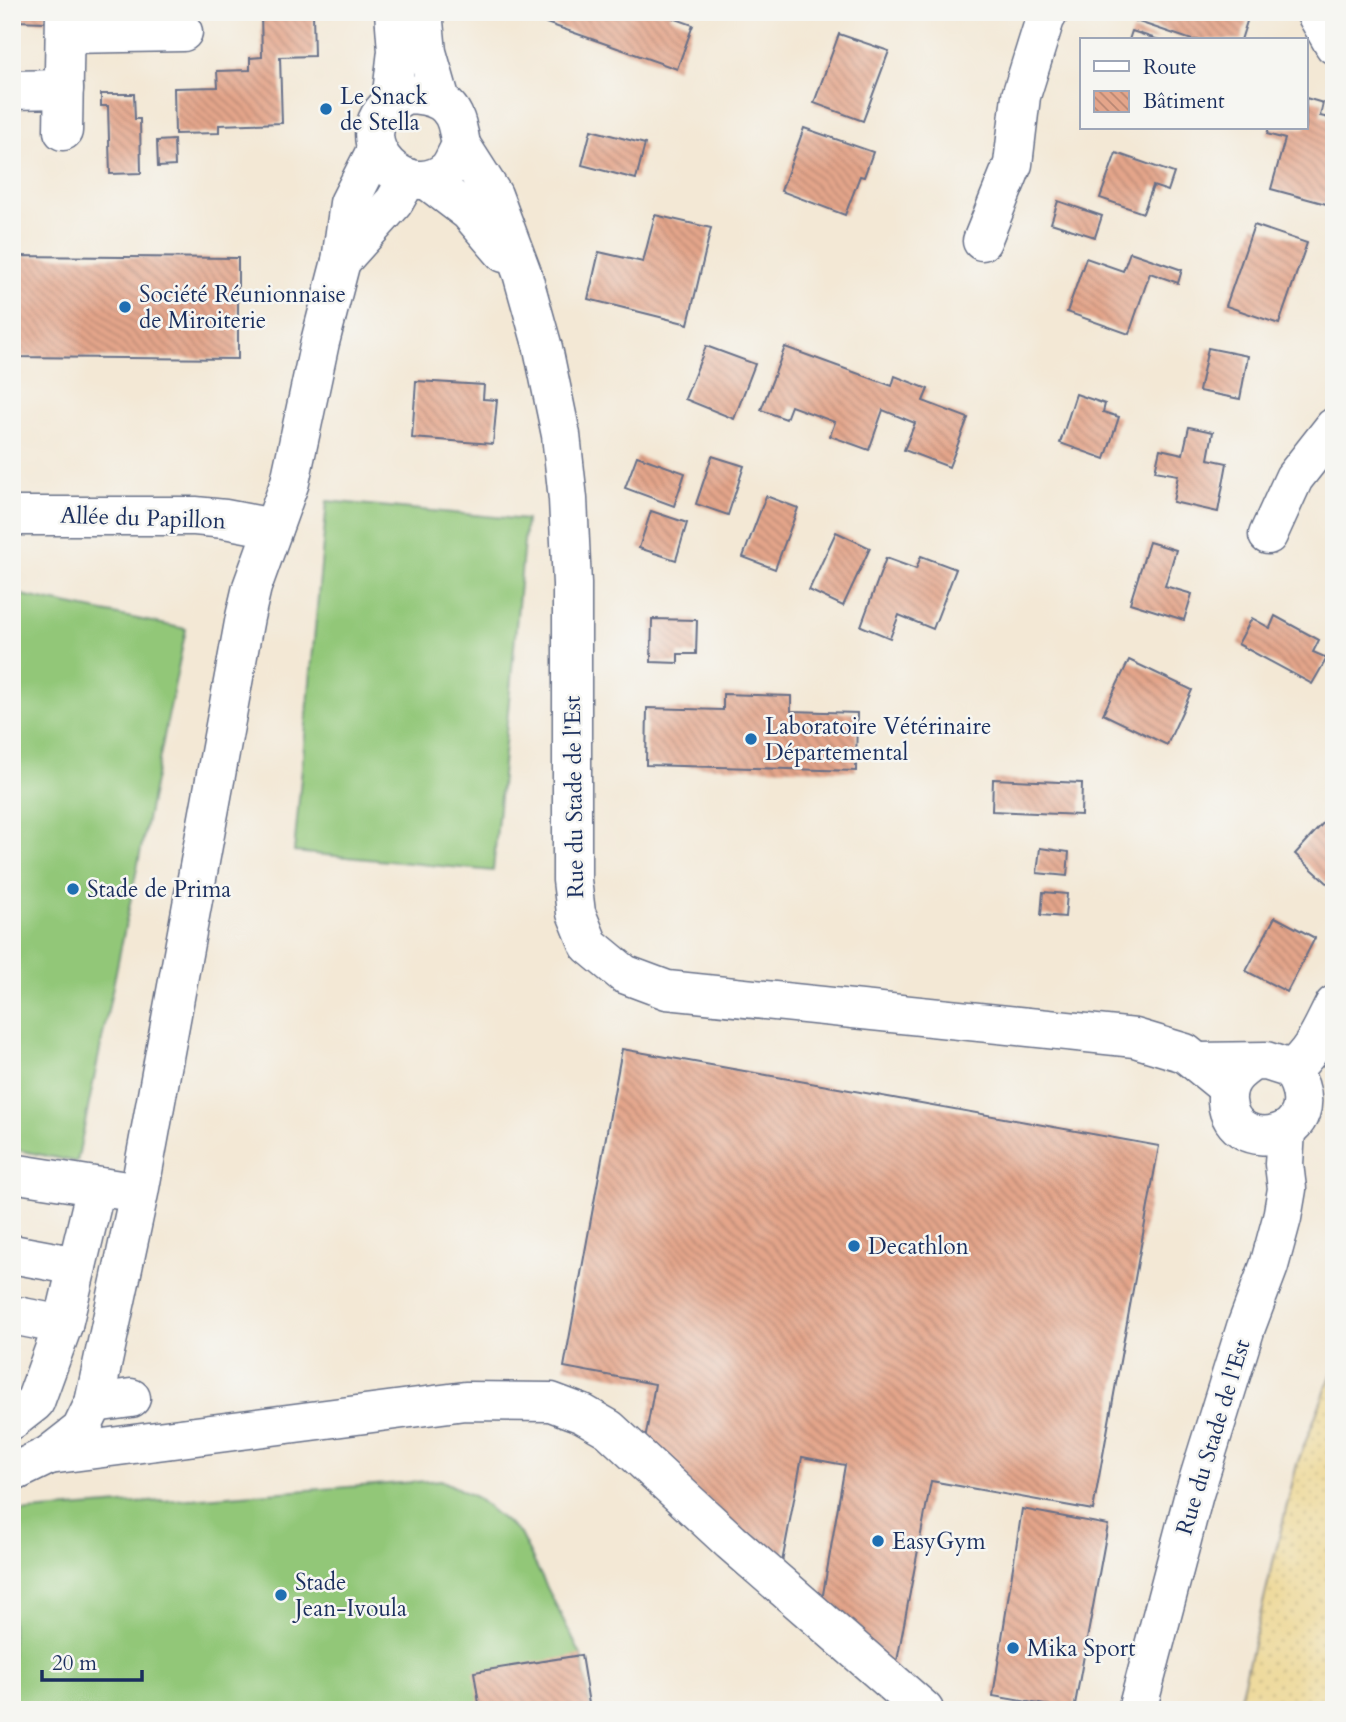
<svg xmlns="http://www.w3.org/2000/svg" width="1346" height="1722" font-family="Cardo,serif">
<defs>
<pattern id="sand-dots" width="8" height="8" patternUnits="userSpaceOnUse" patternTransform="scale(1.75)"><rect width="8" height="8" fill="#eeda9e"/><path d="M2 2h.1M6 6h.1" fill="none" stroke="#ccbb8a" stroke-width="1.8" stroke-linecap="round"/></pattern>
<pattern id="building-back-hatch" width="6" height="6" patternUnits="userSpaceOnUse" patternTransform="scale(1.75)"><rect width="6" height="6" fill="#e4a58a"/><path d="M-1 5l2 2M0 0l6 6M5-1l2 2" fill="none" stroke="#b88774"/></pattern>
</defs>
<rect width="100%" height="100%" fill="#f6f6f2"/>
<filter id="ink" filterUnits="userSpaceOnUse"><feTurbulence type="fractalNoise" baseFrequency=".0143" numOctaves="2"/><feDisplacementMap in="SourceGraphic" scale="14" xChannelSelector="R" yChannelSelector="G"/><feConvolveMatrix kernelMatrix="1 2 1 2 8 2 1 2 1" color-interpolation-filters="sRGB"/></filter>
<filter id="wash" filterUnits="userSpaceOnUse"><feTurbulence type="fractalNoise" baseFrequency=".00686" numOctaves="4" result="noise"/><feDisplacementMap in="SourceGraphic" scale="28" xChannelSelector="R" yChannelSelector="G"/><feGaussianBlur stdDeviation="1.57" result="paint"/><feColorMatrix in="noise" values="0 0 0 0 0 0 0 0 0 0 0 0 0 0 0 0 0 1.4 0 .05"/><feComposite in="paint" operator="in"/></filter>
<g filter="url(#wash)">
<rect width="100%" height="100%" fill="#f3e8d5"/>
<!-- sand -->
<path fill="url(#sand-dots)" stroke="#84847e" stroke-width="2" d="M1334 1368V1710H1237L1297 1464Z"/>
<!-- pitch -->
<g fill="#92c778" stroke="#567b6b" stroke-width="2">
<path d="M327 501 526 520 493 871 294 852Z"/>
<path d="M12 593 186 629 77 1162 12 1149Z"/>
<path d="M441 1480 477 1498 520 1534 581 1655 590 1710H12V1516L16 1512Z"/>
</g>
<g id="blocks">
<!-- building -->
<g fill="url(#building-back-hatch)">
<path d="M12 12H46V22L15 21 16 43H12Z"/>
<path d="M261 12H313L314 56 280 57 282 123 219 125V133L175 134 174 88 218 87 217 71 250 70V58L262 57Z"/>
<path d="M515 12H672L670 17 693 25 677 69Z"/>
<path d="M1125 12H1250L1241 40H1192L1124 17Z"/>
<path d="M1132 31 1159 40H1129Z"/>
<path d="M839 34 889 51 863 121 814 103Z"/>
<path d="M101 94H134L135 119H140L141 173 110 174 108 106H101Z"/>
<path d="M1306 98 1323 103 1320 116 1334 119V137L1327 160 1334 162V192L1330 205 1271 189 1285 139 1267 134 1269 128H1306Z"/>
<path d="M804 128 873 152 864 177 860 176 845 215 781 191Z"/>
<path d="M591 130 645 144 636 179 582 165Z"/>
<path d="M174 140 175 166 158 167 157 141Z"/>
<path d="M1116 153 1174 173 1168 191 1153 186 1143 213 1100 198Z"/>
<path d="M1058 201 1102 216 1095 237 1051 223Z"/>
<path d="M655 215 711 228 688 324 588 299 599 252 643 262Z"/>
<path d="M1254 225 1307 243 1279 324 1226 306Z"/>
<path d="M1130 252 1182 270 1178 283 1150 273 1129 334 1067 312 1086 258 1123 271Z"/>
<path d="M12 256 238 258V359L12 357Z"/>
<path d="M706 346 755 364 734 419 685 399Z"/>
<path d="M785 347 892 386 895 376 928 389 923 401 968 418 949 467 904 450 915 423 883 410 869 450 830 436 835 422 791 406 786 419 761 410Z"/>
<path d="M1208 348 1248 356 1240 399 1199 391Z"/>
<path d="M416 381 484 385 483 399 497 400 493 444 412 438Z"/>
<path d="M1076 394 1105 404 1103 412 1119 417 1105 459 1060 443Z"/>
<path d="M1189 427 1213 432 1208 459 1227 463 1218 512 1173 502 1178 475 1155 471 1160 449 1183 454Z"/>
<path d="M637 456 685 473 674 506 625 488Z"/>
<path d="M712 456 744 466 728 515 696 504Z"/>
<path d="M766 496 798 508 775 569 743 557Z"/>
<path d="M651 511 687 523 676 560 639 548Z"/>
<path d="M836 532 870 548 843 606 809 590Z"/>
<path d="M1149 542 1176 550 1165 586 1192 594 1184 620 1130 603Z"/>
<path d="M921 556 956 569 933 629 899 615 890 638 861 626 886 558 916 569Z"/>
<path d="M1275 616 1319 640 1313 652 1327 658 1312 684 1238 644 1252 618 1270 628Z"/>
<path d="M652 619 697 620 696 654H678V663L651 662Z"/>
<path d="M1129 660 1192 690 1167 745 1103 714Z"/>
<path d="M723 694 791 696V711L857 713 856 771 646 765 647 708 723 710Z"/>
<path d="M993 779 1082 783 1081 815 992 811Z"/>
<path d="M1334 811V889L1295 854Z"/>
<path d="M1040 848 1069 852 1067 876 1037 873Z"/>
<path d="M1043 892 1067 894 1065 917 1041 915Z"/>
<path d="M1275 917 1315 938 1287 992 1246 971Z"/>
<path d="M622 1049 1159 1146 1093 1510 931 1481 895 1672 820 1612 845 1465 802 1457 779 1578 642 1457 655 1384 564 1367Z"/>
<path d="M1022 1509 1108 1525 1074 1710 993 1696Z"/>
<path d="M581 1655 590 1710H480L474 1672Z"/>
</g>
</g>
</g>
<g filter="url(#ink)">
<use href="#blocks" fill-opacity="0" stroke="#677088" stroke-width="2"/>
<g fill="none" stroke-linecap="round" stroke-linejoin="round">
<defs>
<g id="minor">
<path d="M423 12 427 52 441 101"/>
<path d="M1315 12 1334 45"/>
<path d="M65 34 183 32"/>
<path d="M12 90 64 89"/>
<path d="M407 94C435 95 453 102 458 130 460 139 462 143 458 151 455 157 452 165 447 170 403 208 332 128 407 94Z"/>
<path d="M391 102 397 51 394 12"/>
<path d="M63 131 65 12"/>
<path d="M461 145 493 195 522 273 543 348 561 435 568 499 572 584V880L576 913 589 945 624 974 667 990 1135 1038 1185 1053 1228 1088"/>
<path d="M427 180 469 212 504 253"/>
<path d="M982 241 1013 164 1021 96 1045 19 1049 12"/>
<path d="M341 261 394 202 408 178"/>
<path d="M12 516H195L225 519 273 528"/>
<path d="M1268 535 1294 478 1334 427"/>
<path d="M1199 1062 1266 1061 1291 1069C1336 1139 1231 1160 1227 1101 1226 1081 1237 1072 1252 1062"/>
<path d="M1291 1069C1313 1053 1322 1028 1334 1005"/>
<path d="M12 1173 120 1190"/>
<path d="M12 1254 77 1266"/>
<path d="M12 1315 63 1325"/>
<path d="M94 1403 131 1398"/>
<path d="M12 1420 35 1402 63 1325 96 1187"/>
<path d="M49 1455 465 1401 551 1402 583 1414 609 1429 731 1542 924 1710"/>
<path d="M12 1473 49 1455 81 1430 94 1403 139 1193 245 617 252 587 290 482 320 342 341 261 349 203 376 150"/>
<path d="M1137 1710 1194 1494 1246 1327 1269 1266 1282 1218 1287 1189 1284 1164 1286 1130"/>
</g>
</defs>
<!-- minor casing -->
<use href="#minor" stroke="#677088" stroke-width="41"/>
<!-- minor -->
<use href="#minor" stroke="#fff" stroke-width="38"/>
</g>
</g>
<!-- markers -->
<g fill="#1f6fb2" stroke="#f6f6f2" stroke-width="2.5">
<circle cx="326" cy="109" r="7"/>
<circle cx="125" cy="307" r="7"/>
<circle cx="751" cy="739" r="7"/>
<circle cx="73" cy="889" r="7"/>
<circle cx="854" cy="1246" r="7"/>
<circle cx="878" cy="1541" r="7"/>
<circle cx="281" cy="1595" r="7"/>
<circle cx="1013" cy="1648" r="7"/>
</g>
<g text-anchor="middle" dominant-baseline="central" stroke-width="5" stroke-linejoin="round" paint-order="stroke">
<!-- poi labels -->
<g font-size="23" fill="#1b2f5e" stroke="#f6f6f2" text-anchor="start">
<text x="340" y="96">Le Snack<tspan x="340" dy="26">de Stella</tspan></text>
<text x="139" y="294">Société Réunionnaise<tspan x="139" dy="26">de Miroiterie</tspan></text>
<text x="765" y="726">Laboratoire Vétérinaire<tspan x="765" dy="26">Départemental</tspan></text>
<text x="87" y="889">Stade de Prima</text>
<text x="868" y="1246">Decathlon</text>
<text x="892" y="1541">EasyGym</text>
<text x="295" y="1582">Stade<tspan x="295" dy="26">Jean-Ivoula</tspan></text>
<text x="1027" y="1648">Mika Sport</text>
</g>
<!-- street labels -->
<g font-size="23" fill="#1b2f5e" stroke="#f6f6f2">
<text transform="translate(143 518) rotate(2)">Allée du Papillon</text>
<text transform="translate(574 797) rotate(-91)">Rue du Stade de l'Est</text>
<text transform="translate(1213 1437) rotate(-73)">Rue du Stade de l'Est</text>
</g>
</g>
<!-- margin -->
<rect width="1346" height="1722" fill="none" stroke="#f6f6f2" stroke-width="42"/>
<!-- legend -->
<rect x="1080" y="38" width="228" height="91" fill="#f6f6f2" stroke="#9ea6b7" stroke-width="2"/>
<rect x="1094" y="61" width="35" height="10" fill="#ffffff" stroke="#9ea6b7" stroke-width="2"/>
<text x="1143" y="74" font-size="21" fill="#1b2f5e">Route</text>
<rect x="1094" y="91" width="35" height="21" fill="url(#building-back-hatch)" stroke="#9ea6b7" stroke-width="2"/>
<text x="1143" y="108" font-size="21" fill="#1b2f5e">Bâtiment</text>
<!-- scale -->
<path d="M42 1670v10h100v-10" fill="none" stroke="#1b2f5e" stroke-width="3.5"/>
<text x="52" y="1670" font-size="21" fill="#1b2f5e" stroke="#f6f6f2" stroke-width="5" paint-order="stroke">20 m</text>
</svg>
